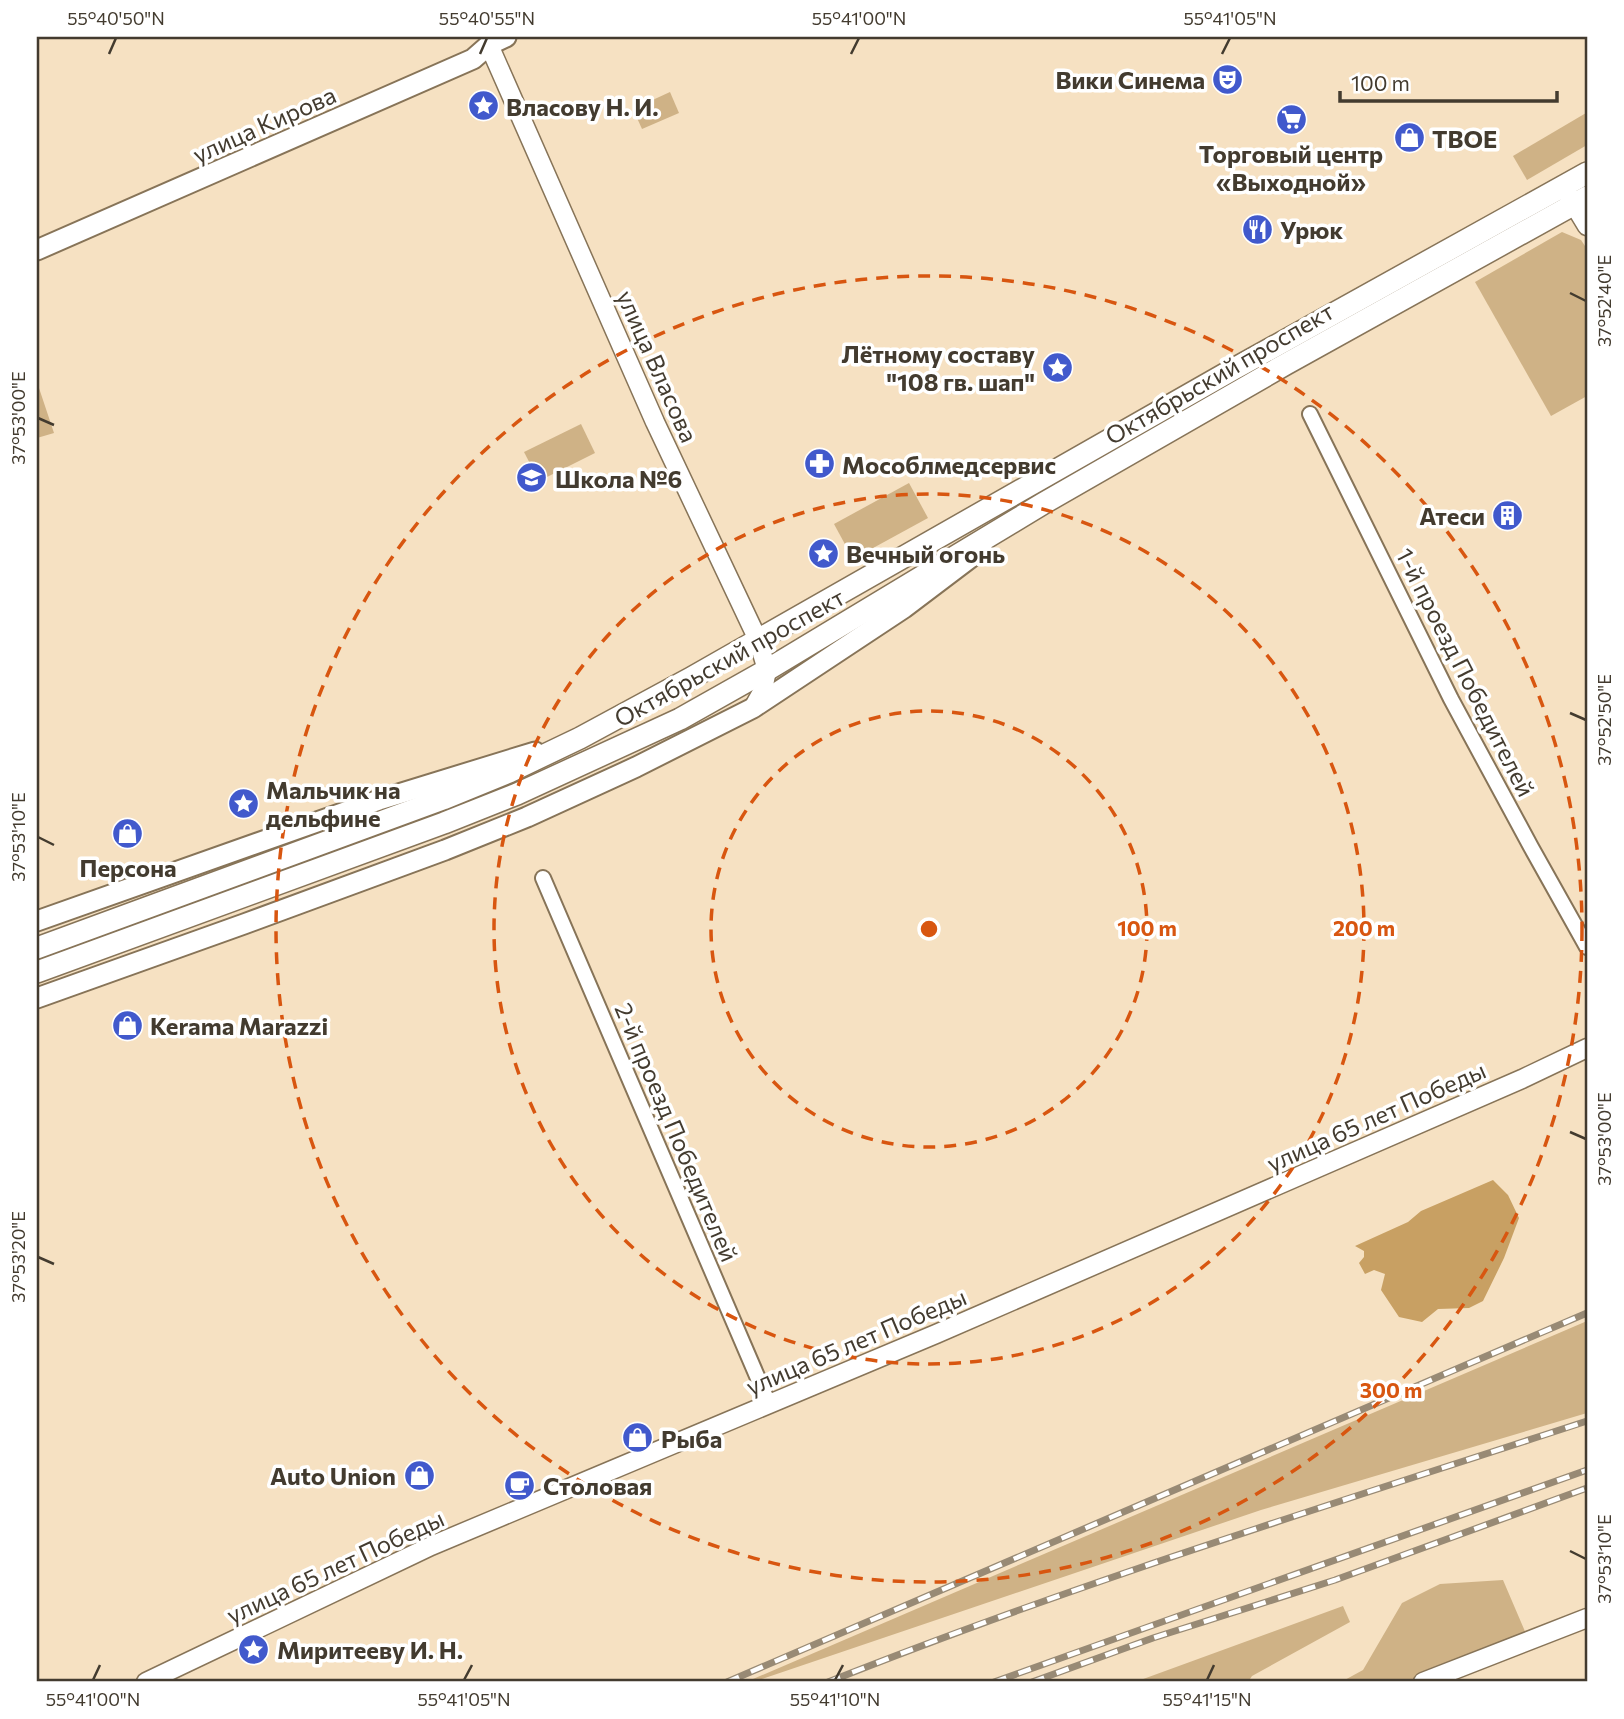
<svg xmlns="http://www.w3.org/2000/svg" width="1624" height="1719" font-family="Commissioner,sans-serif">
<rect width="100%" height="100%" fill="#f6e1c2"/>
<!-- green -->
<g fill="#cfb286">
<path d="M670 92 679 113 642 129 633 109Z"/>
<path d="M1586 113 1587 145 1527 180 1513 156Z"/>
<path d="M1562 232 1581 240 1587 249V396L1551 416 1475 282Z"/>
<path d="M39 388 54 433 37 438V389Z"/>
<path d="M581 424 595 453 539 481 524 452Z"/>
<path d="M909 483 928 518 853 559 834 524Z"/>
<path d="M1587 1321V1413L1261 1510 753 1682H746Z"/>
<path d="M1503 1580 1527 1636 1412 1682H1341L1363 1670 1402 1603 1440 1584Z"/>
<path d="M1343 1606 1350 1622 1252 1676 1248 1682H1135Z"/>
</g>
<!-- water -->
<path fill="#c8a063" d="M1493 1180 1508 1195 1519 1218 1504 1258 1483 1301 1469 1308 1438 1309 1422 1322 1399 1317 1381 1290 1385 1274 1374 1270 1365 1274 1359 1263 1364 1257V1251L1355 1246 1408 1222 1421 1211Z"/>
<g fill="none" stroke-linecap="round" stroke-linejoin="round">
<defs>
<g id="minor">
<path d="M1310 414 1451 699 1531 847 1587 947"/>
<path d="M543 878 769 1404"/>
</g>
<g id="tertiary">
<path d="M489 45 655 422 758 640 767 670 763 690 753 708"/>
<path d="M1567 193 1587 226"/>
<path d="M146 1682 431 1546 936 1334 1522 1079 1587 1048"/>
<path d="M1423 1682 1587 1618"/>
</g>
<g id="secondary">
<path d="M37 250 473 59 489 45 506 37"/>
<path d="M37 921 379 800 535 752"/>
<path d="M37 998 244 924 445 850 527 817 636 767 753 708 904 608 982 549"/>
</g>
<g id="primary">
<path d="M37 948 443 799 509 772 580 738 691 678 1232 370 1587 173"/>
<path d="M37 972 444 823 517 794 680 719 767 670 1044 503 1286 364 1587 197"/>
</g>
</defs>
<!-- minor casing -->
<use href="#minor" stroke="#877458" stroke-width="18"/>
<!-- tertiary casing -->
<use href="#tertiary" stroke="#877458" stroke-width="21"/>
<!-- secondary casing -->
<use href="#secondary" stroke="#877458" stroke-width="23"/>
<!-- primary casing -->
<use href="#primary" stroke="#877458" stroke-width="24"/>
<!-- minor -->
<use href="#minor" stroke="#fff" stroke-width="14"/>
<!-- tertiary -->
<use href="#tertiary" stroke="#fff" stroke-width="18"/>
<!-- secondary -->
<use href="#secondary" stroke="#fff" stroke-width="19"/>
<!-- primary -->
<use href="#primary" stroke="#fff" stroke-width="21"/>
<defs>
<g id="rail">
<path d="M727 1682 1587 1313"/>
<path d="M828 1682C1077 1583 1333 1504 1587 1421"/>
<path d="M994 1682 1587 1470"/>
<path d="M1032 1682 1153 1638 1335 1580 1587 1488"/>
</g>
</defs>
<!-- rail casing -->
<use href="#rail" stroke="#988a75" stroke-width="7"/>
<!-- rail -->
<use href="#rail" stroke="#fff" stroke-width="4.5" stroke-dasharray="13" stroke-linecap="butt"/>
</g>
<!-- ticks -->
<path fill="none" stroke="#433b2f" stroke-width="2.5" d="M109 54 116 38M480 54 487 38M851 54 859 38M1222 54 1230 38M1570 293 1586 301M38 418 54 425M1570 713 1586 720M38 837 54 845M1570 1132 1586 1139M38 1257 54 1264M1570 1551 1586 1559M93 1680 100 1665M464 1680 472 1665M835 1680 843 1665M1207 1680 1214 1665"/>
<!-- distance rings -->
<g fill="none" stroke="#d85610" stroke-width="3.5" stroke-dasharray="12 9">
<circle cx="929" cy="929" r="218"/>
<circle cx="929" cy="929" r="435"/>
<circle cx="929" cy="929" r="653"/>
</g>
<!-- icons -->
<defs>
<symbol id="theatre-disc" viewBox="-11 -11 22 22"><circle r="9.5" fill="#4159cc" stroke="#fff"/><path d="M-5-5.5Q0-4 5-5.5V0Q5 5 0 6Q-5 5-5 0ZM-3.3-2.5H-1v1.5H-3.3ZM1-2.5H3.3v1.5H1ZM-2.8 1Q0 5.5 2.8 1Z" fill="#fff"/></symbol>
<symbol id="sight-disc" viewBox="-11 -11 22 22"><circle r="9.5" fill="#4159cc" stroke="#fff"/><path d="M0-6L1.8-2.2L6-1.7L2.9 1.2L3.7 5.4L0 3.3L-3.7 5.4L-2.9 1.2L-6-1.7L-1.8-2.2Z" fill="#fff"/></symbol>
<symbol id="supermarket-disc" viewBox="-11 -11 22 22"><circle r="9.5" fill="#4159cc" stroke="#fff"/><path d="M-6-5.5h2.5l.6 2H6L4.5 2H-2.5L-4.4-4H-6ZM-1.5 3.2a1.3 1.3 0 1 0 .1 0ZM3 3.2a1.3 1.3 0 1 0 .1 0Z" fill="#fff"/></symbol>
<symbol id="shop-disc" viewBox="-11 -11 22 22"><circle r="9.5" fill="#4159cc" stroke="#fff"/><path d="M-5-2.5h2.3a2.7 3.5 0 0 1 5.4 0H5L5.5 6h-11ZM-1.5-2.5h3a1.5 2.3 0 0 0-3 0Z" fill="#fff"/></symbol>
<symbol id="restaurant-disc" viewBox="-11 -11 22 22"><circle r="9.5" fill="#4159cc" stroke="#fff"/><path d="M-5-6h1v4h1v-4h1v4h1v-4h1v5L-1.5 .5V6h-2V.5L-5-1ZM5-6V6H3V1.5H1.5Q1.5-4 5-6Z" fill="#fff"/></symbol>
<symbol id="pharmacy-disc" viewBox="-11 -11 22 22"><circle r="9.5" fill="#4159cc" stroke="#fff"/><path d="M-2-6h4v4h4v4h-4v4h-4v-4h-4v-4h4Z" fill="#fff"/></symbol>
<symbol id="school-disc" viewBox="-11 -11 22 22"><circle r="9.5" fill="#4159cc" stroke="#fff"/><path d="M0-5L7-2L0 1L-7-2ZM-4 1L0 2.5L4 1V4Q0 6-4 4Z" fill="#fff"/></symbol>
<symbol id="building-disc" viewBox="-11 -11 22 22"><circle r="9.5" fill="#4159cc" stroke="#fff"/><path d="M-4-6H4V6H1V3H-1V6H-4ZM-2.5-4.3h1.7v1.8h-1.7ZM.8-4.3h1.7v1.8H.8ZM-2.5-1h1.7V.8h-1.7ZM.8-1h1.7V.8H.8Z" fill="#fff"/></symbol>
<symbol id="cafe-disc" viewBox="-11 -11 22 22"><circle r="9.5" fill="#4159cc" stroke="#fff"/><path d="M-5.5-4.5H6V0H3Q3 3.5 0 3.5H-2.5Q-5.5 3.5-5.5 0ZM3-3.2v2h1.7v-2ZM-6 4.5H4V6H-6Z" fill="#fff"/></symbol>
</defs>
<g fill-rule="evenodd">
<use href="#theatre-disc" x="1210" y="62" width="35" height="35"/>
<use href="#sight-disc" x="466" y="88" width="35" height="35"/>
<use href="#supermarket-disc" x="1274" y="102" width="35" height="35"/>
<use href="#shop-disc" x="1392" y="120" width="35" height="35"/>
<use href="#restaurant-disc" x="1240" y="212" width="35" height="35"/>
<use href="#sight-disc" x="1040" y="350" width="35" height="35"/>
<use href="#pharmacy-disc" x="802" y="446" width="35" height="35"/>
<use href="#school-disc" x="514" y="460" width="35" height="35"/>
<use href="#building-disc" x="1490" y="498" width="35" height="35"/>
<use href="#sight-disc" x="806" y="536" width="35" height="35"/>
<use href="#sight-disc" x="226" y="786" width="35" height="35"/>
<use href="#shop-disc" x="110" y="816" width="35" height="35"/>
<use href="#shop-disc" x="110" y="1008" width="35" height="35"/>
<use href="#shop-disc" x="620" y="1420" width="35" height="35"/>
<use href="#shop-disc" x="402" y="1458" width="35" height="35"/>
<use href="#cafe-disc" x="502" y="1468" width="35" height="35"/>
<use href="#sight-disc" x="236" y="1632" width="35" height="35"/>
</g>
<g text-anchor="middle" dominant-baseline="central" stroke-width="7" stroke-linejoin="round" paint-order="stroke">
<!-- poi labels -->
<g font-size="24" font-weight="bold" fill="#433b2f" stroke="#fff" text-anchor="start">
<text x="1205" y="79" text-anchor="end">Вики Синема</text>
<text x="506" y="106">Власову Н. И.</text>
<text x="1432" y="138">ТВОЕ</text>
<text x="1291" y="153" text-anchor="middle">Торговый центр<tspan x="1291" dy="28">«Выходной»</tspan></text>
<text x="1280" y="229">Урюк</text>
<text x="1035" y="353" text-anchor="end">Лётному составу<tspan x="1035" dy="28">"108 гв. шап"</tspan></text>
<text x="842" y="464">Мособлмедсервис</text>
<text x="555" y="478">Школа №6</text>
<text x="1485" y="515" text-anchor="end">Атеси</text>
<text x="846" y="553">Вечный огонь</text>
<text x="266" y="789">Мальчик на<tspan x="266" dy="28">дельфине</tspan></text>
<text x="128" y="867" text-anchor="middle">Персона</text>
<text x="150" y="1025">Kerama Marazzi</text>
<text x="661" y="1438">Рыба</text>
<text x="396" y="1475" text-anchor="end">Auto Union</text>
<text x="543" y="1485">Столовая</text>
<text x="277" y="1649">Миритееву И. Н.</text>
</g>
<!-- street labels -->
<g font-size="24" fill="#433b2f" stroke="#fff">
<text transform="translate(264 124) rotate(-24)">улица Кирова</text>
<text transform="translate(658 366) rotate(66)">улица Власова</text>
<text transform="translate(1219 373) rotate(-30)">Октябрьский проспект</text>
<text transform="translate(729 657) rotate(-29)">Октябрьский проспект</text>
<text transform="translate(1466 672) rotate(63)">1-й проезд Победителей</text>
<text transform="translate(1376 1116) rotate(-24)">улица 65 лет Победы</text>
<text transform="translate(677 1132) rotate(67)">2-й проезд Победителей</text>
<text transform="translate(856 1341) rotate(-23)">улица 65 лет Победы</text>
<text transform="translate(335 1566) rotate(-25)">улица 65 лет Победы</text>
</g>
</g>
<circle cx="929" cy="929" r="10" fill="#d85610" stroke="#fff" stroke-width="3.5"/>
<g font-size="21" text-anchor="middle" font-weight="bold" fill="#d85610" stroke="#fff" stroke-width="7" stroke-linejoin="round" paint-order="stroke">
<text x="1147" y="936">100 m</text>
<text x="1364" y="936">200 m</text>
<text x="1391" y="1398">300 m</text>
</g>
<!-- border -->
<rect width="1624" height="1719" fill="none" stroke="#ffffff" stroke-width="77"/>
<!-- scale -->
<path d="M1340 91v10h217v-10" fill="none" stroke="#433b2f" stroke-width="3.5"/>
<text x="1351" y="91" font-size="21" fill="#433b2f" stroke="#ffffff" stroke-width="5" paint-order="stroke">100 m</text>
<rect x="38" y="38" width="1548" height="1642" fill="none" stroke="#433b2f" stroke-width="2.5"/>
<g font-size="18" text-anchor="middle" fill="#433b2f">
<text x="116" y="25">55°40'50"N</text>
<text x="487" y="25">55°40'55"N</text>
<text x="859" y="25">55°41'00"N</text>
<text x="1230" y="25">55°41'05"N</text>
<text transform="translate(1605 301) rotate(-90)" y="6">37°52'40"E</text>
<text transform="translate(19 418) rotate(-90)" y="6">37°53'00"E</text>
<text transform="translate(1605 720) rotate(-90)" y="6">37°52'50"E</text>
<text transform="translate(19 837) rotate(-90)" y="6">37°53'10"E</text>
<text transform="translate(1605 1139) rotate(-90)" y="6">37°53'00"E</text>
<text transform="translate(19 1257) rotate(-90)" y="6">37°53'20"E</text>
<text transform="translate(1605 1559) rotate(-90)" y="6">37°53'10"E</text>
<text x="93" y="1706">55°41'00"N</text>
<text x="464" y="1706">55°41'05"N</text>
<text x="835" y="1706">55°41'10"N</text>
<text x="1207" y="1706">55°41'15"N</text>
</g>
</svg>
